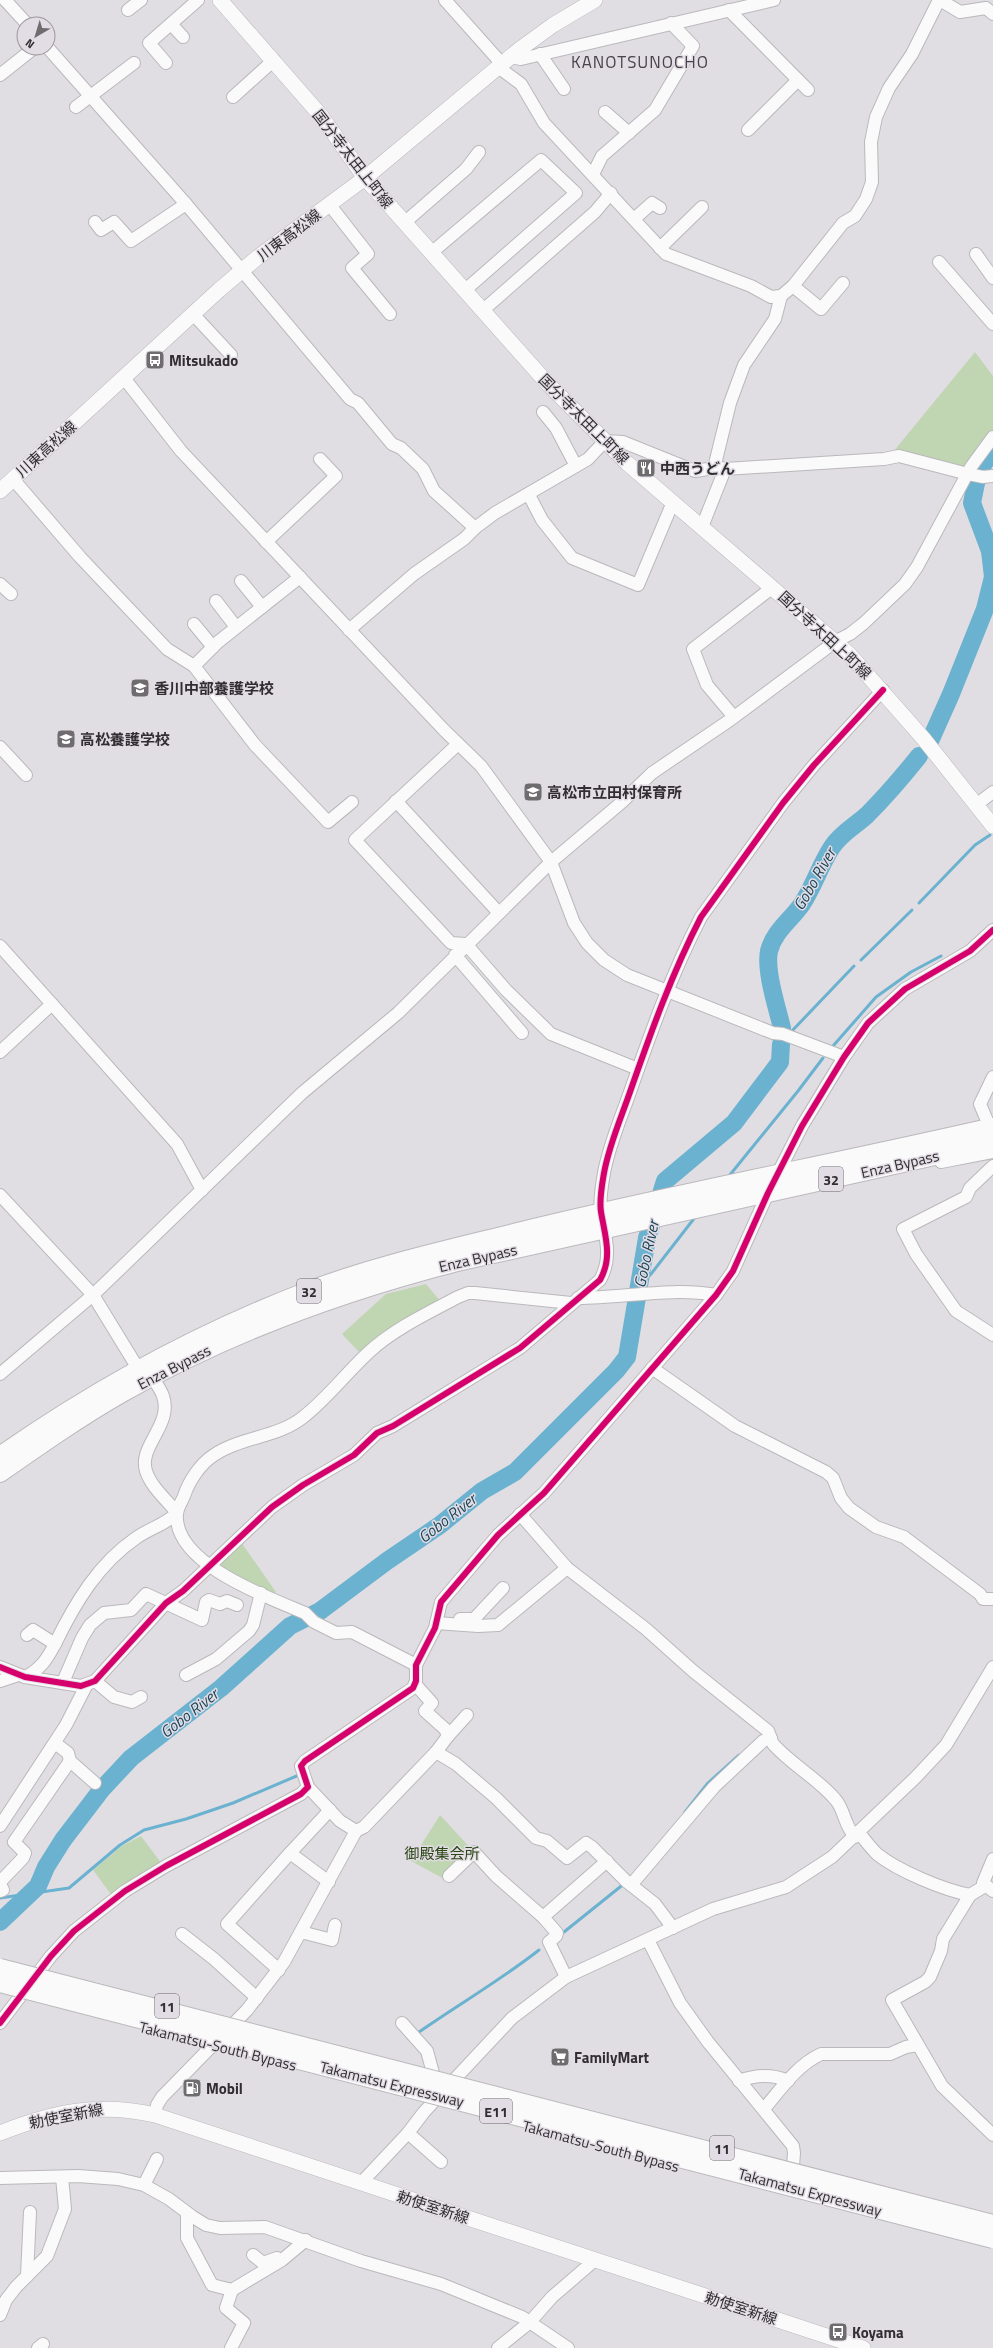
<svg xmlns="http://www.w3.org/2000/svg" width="993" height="2348" font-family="'Titillium Web','Noto Sans JP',sans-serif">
<rect width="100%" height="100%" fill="#e1dee3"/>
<!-- green -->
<g fill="#c0d6b3">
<path d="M975 352 993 376V432L969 467 962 469 893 452Z"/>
<path d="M426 1284 440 1301 363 1352 358 1351 342 1334 386 1294Z"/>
<path d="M241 1542 276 1592 272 1595 216 1568Z"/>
<path d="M440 1815 474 1852 448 1881 411 1861Z"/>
<path d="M141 1836 162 1864 113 1897 93 1870 122 1846Z"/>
</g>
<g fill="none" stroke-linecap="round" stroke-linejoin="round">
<!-- stream -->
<g stroke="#6ab2cf" stroke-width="3">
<path d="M919 903 975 845 990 835"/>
<path d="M861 960 912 910"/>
<path d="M790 1033 854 966"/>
<path d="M781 1044 786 1039"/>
<path d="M833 1046 876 997 911 972 941 956"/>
<path d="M729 1176 798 1091 823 1058"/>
<path d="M639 1286 651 1274 696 1216"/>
<path d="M685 1812 708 1783 739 1755"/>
<path d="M0 1898 69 1888 120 1845 144 1830 186 1819 233 1803 299 1775"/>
<path d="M564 1932 625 1883"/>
<path d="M419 2032C459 2004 501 1980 539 1950"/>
</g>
<!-- river -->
<g stroke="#6ab2cf" stroke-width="18">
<path d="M930 741 951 694 985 609 993 577 990 551 972 503 976 483 984 463 993 451"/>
<path d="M782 1028C777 1007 765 971 769 951 774 931 792 919 802 904 814 886 820 865 832 847 841 833 855 826 867 815 886 796 903 776 919 756"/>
<path d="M0 1922 38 1886 46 1867 63 1840 102 1789 131 1758 221 1688 290 1626 320 1611 387 1561 440 1525 482 1491 515 1472 616 1371 627 1357 647 1238 665 1181 734 1123 780 1062 781 1044"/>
</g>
<defs>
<g id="minor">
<path d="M5 0 27 24"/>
<path d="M445 0 502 64"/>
<path d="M940 0 960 12 986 8 993 14"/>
<path d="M128 10 141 0"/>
<path d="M729 10 808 90"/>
<path d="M171 24 183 37"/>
<path d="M48 48 186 204 350 399 358 403 392 444 401 448 423 469 434 491 475 528"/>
<path d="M540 54 564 89"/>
<path d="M511 57 521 59 774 0"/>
<path d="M166 63 149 43 198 0"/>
<path d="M498 67 521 84 544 123 666 254 751 286 771 297 781 296 793 286 843 223 855 216 866 199 872 182 871 142 876 117 889 88 912 54 939 0"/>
<path d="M0 75 34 48"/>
<path d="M233 97 274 60"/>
<path d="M76 107 134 63"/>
<path d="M605 112 629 133"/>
<path d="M748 130 798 80"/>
<path d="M593 174 602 156 655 110 693 46 671 23"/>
<path d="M329 204 368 254 352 268 390 314"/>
<path d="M634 219 652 203 660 208"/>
<path d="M95 222 101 230 114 222 131 241 186 204"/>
<path d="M404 223 466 169 479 152"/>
<path d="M660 248 702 207"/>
<path d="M431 253 541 160 576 193 464 291"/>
<path d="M976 254 993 278"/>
<path d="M939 262 993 324"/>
<path d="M793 286 821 309 843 283"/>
<path d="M482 311 595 212 611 193"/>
<path d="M193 314 231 355"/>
<path d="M124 378 181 451 444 730 481 766 551 862 574 923 587 943 604 960 627 975 773 1033 783 1034 844 1057"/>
<path d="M543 412 556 428 576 466"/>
<path d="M722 468H714L730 403 744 365 775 319 781 296"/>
<path d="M13 479 80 557 167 649 194 666 255 745 328 822 352 802"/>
<path d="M529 495 542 520 572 558 638 585 673 502"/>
<path d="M702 527 725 469 884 459 899 456 968 474 983 477 993 476"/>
<path d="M266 542 336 476 320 459"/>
<path d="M241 581 262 607"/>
<path d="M0 584 11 594"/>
<path d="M216 601 236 627"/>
<path d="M194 624 213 647"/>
<path d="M349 630 414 574 464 539 475 528 495 513 588 459 605 441 623 442 695 471 714 468"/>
<path d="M194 666 218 642 300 577"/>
<path d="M734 717 707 685 693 649 773 587"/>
<path d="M458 744 355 840 451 943 466 944 506 990 551 1034 638 1069"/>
<path d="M0 747 26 775"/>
<path d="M396 801 499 913"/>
<path d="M976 805 993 792"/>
<path d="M0 946 177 1144 202 1190"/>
<path d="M455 955 522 1033"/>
<path d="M0 1052 52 1004"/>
<path d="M990 1128 980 1104 993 1077"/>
<path d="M941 1162 993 1152"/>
<path d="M993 1166 970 1188 966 1197 903 1229 916 1254 956 1311 993 1335"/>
<path d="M0 1195 93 1295 142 1375"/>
<path d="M578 1298C624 1298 671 1287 716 1295"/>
<path d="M652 1368 735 1426 826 1472 833 1478 841 1498 849 1508 876 1527 904 1537 980 1594 983 1599H993"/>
<path d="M0 1374 93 1295 302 1093 398 1013 551 862 622 802 652 773 730 720 836 641 850 634 864 623 905 584 917 567 971 467 993 437"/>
<path d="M520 1514 567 1568 646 1629 693 1671 768 1731C770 1735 771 1742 774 1745 792 1765 817 1778 835 1799 845 1810 843 1823 855 1837"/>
<path d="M460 1619H474L503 1588"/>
<path d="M436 1623 478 1626 498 1625 567 1568"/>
<path d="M55 1644C75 1603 98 1564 136 1538 150 1528 165 1525 177 1513 167 1500 151 1487 146 1471 138 1446 173 1425 163 1396 161 1390 156 1383 152 1377"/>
<path d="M416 1665 352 1632 336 1633 314 1622 305 1613C267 1597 172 1563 177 1513 178 1507 182 1501 184 1496 189 1481 200 1464 214 1455 241 1437 278 1437 302 1418 327 1399 346 1373 369 1352 394 1329 428 1313 458 1297L468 1293H475L571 1303"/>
<path d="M0 1667 25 1677 81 1686 95 1681 166 1603 183 1591 272 1507 303 1485 354 1455 377 1433 393 1426 520 1348 600 1280C613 1257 605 1236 601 1212 599 1200 602 1185 604 1173 609 1145 621 1118 630 1092 651 1032 672 973 701 917L783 803 814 765 883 690"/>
<path d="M186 1675 216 1659 249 1631 253 1625 261 1593"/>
<path d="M25 1677C41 1669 47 1659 55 1644L33 1630 27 1635"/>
<path d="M0 1681 18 1675"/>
<path d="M95 1681 114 1697 132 1702 141 1697"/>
<path d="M63 1682 82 1638 90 1625 104 1613 131 1610 146 1594 202 1620 206 1602 209 1600 220 1604 227 1601 237 1605"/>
<path d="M415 1684 432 1703 425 1711 445 1729 448 1736 436 1752"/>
<path d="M448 1736 467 1715"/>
<path d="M55 1743 68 1753 70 1761 95 1783"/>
<path d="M0 1826 66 1725 86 1686"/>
<path d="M356 1831 364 1827 436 1752 456 1764 496 1798 536 1838 547 1841 567 1858 586 1843 592 1847 626 1881 655 1904 673 1928"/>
<path d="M859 1833C865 1840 871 1848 877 1854 898 1871 944 1890 970 1895L985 1886"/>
<path d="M290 1853 330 1810"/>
<path d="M993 1859 983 1883 993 1891"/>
<path d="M449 1876 474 1852 496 1876 543 1917"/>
<path d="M0 1882 23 1858 25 1853 14 1842 70 1761"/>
<path d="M0 1884 3 1890 0 1891"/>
<path d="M631 1885 714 1787 763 1741 771 1738"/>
<path d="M970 1895 943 1939 941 1951 930 1977 925 1982 892 2000 942 2086 993 2135"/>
<path d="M301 1932 332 1940 335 1925"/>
<path d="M182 1934 214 1959 257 1998"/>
<path d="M648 1940 680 2003 708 2042 793 2146 794 2153 793 2166"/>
<path d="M279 1970 227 1924 290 1853 329 1882"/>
<path d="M566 1977 549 1942 556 1936 557 1933 543 1917 607 1861"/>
<path d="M0 2023 51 1956 74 1931 125 1891 166 1866 301 1794 308 1787 301 1766 305 1761 413 1688 416 1681V1665L435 1628 441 1602 498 1535 544 1493 716 1295 733 1271 768 1193 802 1126 844 1057 868 1023 905 989 970 951 993 930"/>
<path d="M402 2023 427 2051 433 2073"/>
<path d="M739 2081C755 2075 772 2074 788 2081"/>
<path d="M764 2109C780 2090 797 2065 821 2054H890L906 2047 918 2045"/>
<path d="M155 2115 157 2105 162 2097 247 2010 284 1962 356 1831 340 1821 308 1787"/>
<path d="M408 2133 441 2162"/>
<path d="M0 2178 78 2176 118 2179 144 2185 169 2199 193 2217 206 2225 220 2228 265 2227 361 2261 441 2284 522 2317 568 2348"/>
<path d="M361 2183 408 2133 424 2112 512 2018 566 1977 713 1909 786 1887 832 1857 915 1778 946 1745 993 1667"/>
<path d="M144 2185 157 2159"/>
<path d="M187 2213V2238L212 2285 232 2290 226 2308 244 2323 231 2348"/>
<path d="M253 2255 263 2263 277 2258"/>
<path d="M27 2276 30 2212"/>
<path d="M232 2290 282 2260 306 2240"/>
<path d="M0 2315 6 2300 16 2287 47 2256 65 2209 62 2177"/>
<path d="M38 2348 43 2344"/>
<path d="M498 2348 530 2322 552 2297 595 2260"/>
</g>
<g id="major">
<path d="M220 0 322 117 365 178 548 384 627 463 849 654 923 738 993 826"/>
<path d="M0 491 219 290 258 257 365 178 520 49 553 25 595 0"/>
<path d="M0 2133C53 2112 99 2102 155 2115L863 2348"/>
</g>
<g id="highway">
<path d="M0 1456C96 1389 198 1333 308 1291 377 1265 450 1249 522 1231 678 1193 836 1163 993 1127"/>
<path d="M0 1473C40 1445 80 1417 122 1393 226 1334 340 1292 457 1262L993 1143"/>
</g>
</defs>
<!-- minor casing -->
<use href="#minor" stroke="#bab8bb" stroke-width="14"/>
<!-- major casing -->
<use href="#major" stroke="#bab8bb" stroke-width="16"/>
<!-- highway casing -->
<use href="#highway" stroke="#bab8bb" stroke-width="20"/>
<!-- minor -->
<use href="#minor" stroke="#fafafb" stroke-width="12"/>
<!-- major -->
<use href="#major" stroke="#fafafb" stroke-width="15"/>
<!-- highway -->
<use href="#highway" stroke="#fafafb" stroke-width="18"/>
<defs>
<g id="highway-bridge">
<path d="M0 1968 993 2224"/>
<path d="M0 1983 993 2239"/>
</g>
</defs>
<!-- highway-bridge casing -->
<use href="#highway-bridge" stroke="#bab8bb" stroke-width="20" stroke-linecap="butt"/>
<!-- highway-bridge -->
<use href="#highway-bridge" stroke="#fafafb" stroke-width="18"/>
<defs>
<g id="cycleway">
<path d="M0 1667 25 1677 81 1686 95 1681 166 1603 183 1591 272 1507 303 1485 354 1455 377 1433 393 1426 520 1348 600 1280C613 1257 605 1236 601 1212 599 1200 602 1185 604 1173 609 1145 621 1118 630 1092 651 1032 672 973 701 917L783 803 814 765 883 690"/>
<path d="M0 2023 51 1956 74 1931 125 1891 166 1866 301 1794 308 1787 301 1766 305 1761 413 1688 416 1681V1665L435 1628 441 1602 498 1535 544 1493 716 1295 733 1271 768 1193 802 1126 844 1057 868 1023 905 989 970 951 993 930"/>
</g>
</defs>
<!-- cycleway casing -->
<use href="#cycleway" stroke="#e2dce5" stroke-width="8"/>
<!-- cycleway -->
<use href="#cycleway" stroke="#d6006c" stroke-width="6"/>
</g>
<!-- icons -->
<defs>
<symbol id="bus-square" viewBox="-11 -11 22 22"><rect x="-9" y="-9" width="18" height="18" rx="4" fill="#6e6c6f" stroke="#e2dce5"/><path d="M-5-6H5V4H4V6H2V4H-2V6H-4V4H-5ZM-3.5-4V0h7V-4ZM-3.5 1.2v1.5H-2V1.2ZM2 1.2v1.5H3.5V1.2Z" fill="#fff"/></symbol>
<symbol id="restaurant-square" viewBox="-11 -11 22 22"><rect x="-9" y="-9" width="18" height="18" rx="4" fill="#6e6c6f" stroke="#e2dce5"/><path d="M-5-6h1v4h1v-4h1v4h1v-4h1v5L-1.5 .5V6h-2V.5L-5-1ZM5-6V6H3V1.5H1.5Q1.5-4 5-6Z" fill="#fff"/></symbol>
<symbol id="school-square" viewBox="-11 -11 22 22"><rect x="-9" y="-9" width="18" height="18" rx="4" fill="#6e6c6f" stroke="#e2dce5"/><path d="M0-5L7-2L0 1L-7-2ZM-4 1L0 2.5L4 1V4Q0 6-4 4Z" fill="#fff"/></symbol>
<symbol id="supermarket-square" viewBox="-11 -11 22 22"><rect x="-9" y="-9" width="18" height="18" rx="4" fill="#6e6c6f" stroke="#e2dce5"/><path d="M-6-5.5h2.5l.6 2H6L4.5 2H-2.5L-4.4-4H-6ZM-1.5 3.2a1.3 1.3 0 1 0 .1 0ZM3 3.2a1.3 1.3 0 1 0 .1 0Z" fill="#fff"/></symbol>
<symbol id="fuel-square" viewBox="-11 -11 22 22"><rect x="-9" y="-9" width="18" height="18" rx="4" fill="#6e6c6f" stroke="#e2dce5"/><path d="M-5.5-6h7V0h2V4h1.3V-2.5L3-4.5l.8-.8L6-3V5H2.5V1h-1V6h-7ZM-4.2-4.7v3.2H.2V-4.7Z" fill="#fff"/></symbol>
</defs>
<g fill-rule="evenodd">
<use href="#bus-square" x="144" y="349" width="22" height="22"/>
<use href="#restaurant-square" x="635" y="457" width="22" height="22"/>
<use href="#school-square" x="129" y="677" width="22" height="22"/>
<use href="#school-square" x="55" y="728" width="22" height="22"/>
<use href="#school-square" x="522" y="781" width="22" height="22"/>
<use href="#supermarket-square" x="549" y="2046" width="22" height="22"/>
<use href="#fuel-square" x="181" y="2077" width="22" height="22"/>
<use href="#bus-square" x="827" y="2321" width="22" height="22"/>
</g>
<g text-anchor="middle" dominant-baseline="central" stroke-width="3" stroke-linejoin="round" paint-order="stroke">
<!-- shield labels -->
<g fill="#e2dce5" stroke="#656267" stroke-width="1">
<rect x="819" y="1167" width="24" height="24" rx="3"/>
<rect x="297" y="1279" width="24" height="24" rx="3"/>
<rect x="155" y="1994" width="24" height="24" rx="3"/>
<rect x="480" y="2099" width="32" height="24" rx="3"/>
<rect x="710" y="2136" width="24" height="24" rx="3"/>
</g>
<g font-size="14" font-weight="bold" fill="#302e31">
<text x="831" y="1179">32</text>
<text x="309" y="1291">32</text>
<text x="167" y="2006">11</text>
<text x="496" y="2111">E11</text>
<text x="722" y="2148">11</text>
</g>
<!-- street labels -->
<g font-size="15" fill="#302e31" stroke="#e2dce5">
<text transform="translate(353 159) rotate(52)">国分寺太田上町線</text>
<text transform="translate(289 235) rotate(-37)">川東高松線</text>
<text transform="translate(584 419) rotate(45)">国分寺太田上町線</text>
<text transform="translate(46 449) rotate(-42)">川東高松線</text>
<text transform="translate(825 635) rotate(43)">国分寺太田上町線</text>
<text transform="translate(900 1164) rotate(-13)">Enza Bypass</text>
<text transform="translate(478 1258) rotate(-13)">Enza Bypass</text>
<text transform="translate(174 1367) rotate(-27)">Enza Bypass</text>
<text transform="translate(218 2046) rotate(14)">Takamatsu-South Bypass</text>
<text transform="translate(392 2084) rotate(14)">Takamatsu Expressway</text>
<text transform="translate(66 2116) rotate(-11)">勅使室新線</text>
<text transform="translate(601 2146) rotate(15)">Takamatsu-South Bypass</text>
<text transform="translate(810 2192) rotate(15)">Takamatsu Expressway</text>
<text transform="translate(433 2207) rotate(18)">勅使室新線</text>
<text transform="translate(741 2308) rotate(18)">勅使室新線</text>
</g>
<!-- poi labels -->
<g font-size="15" font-weight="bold" fill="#302e31" stroke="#e2dce5" text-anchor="start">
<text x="169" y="360">Mitsukado</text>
<text x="660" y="468">中西うどん</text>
<text x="154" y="688">香川中部養護学校</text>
<text x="80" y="739">高松養護学校</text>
<text x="547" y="792">高松市立田村保育所</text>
<text x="574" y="2057">FamilyMart</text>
<text x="206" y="2088">Mobil</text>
<text x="852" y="2332">Koyama</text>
</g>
<!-- park labels -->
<g font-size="15" fill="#2a4714" stroke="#e2dce5">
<text x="442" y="1853">御殿集会所</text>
</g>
<!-- water labels -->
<g font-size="16" font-style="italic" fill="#1b4658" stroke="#e2dce5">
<text transform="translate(814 879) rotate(-60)">Gobo River</text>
<text transform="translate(646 1254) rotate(-78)">Gobo River</text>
<text transform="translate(447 1518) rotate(-38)">Gobo River</text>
<text transform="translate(189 1713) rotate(-38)">Gobo River</text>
</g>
<!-- quarter labels -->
<g font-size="17" letter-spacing="1" fill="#48434a" stroke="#e2dce5">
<text x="640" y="62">KANOTSUNOCHO</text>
</g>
</g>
<!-- north arrow -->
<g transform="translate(36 36) rotate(218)"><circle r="19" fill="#e2dce5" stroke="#9b969d"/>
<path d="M0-3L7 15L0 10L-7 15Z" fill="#6e6c6f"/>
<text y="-6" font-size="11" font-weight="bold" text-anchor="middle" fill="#302e31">N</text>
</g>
</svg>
